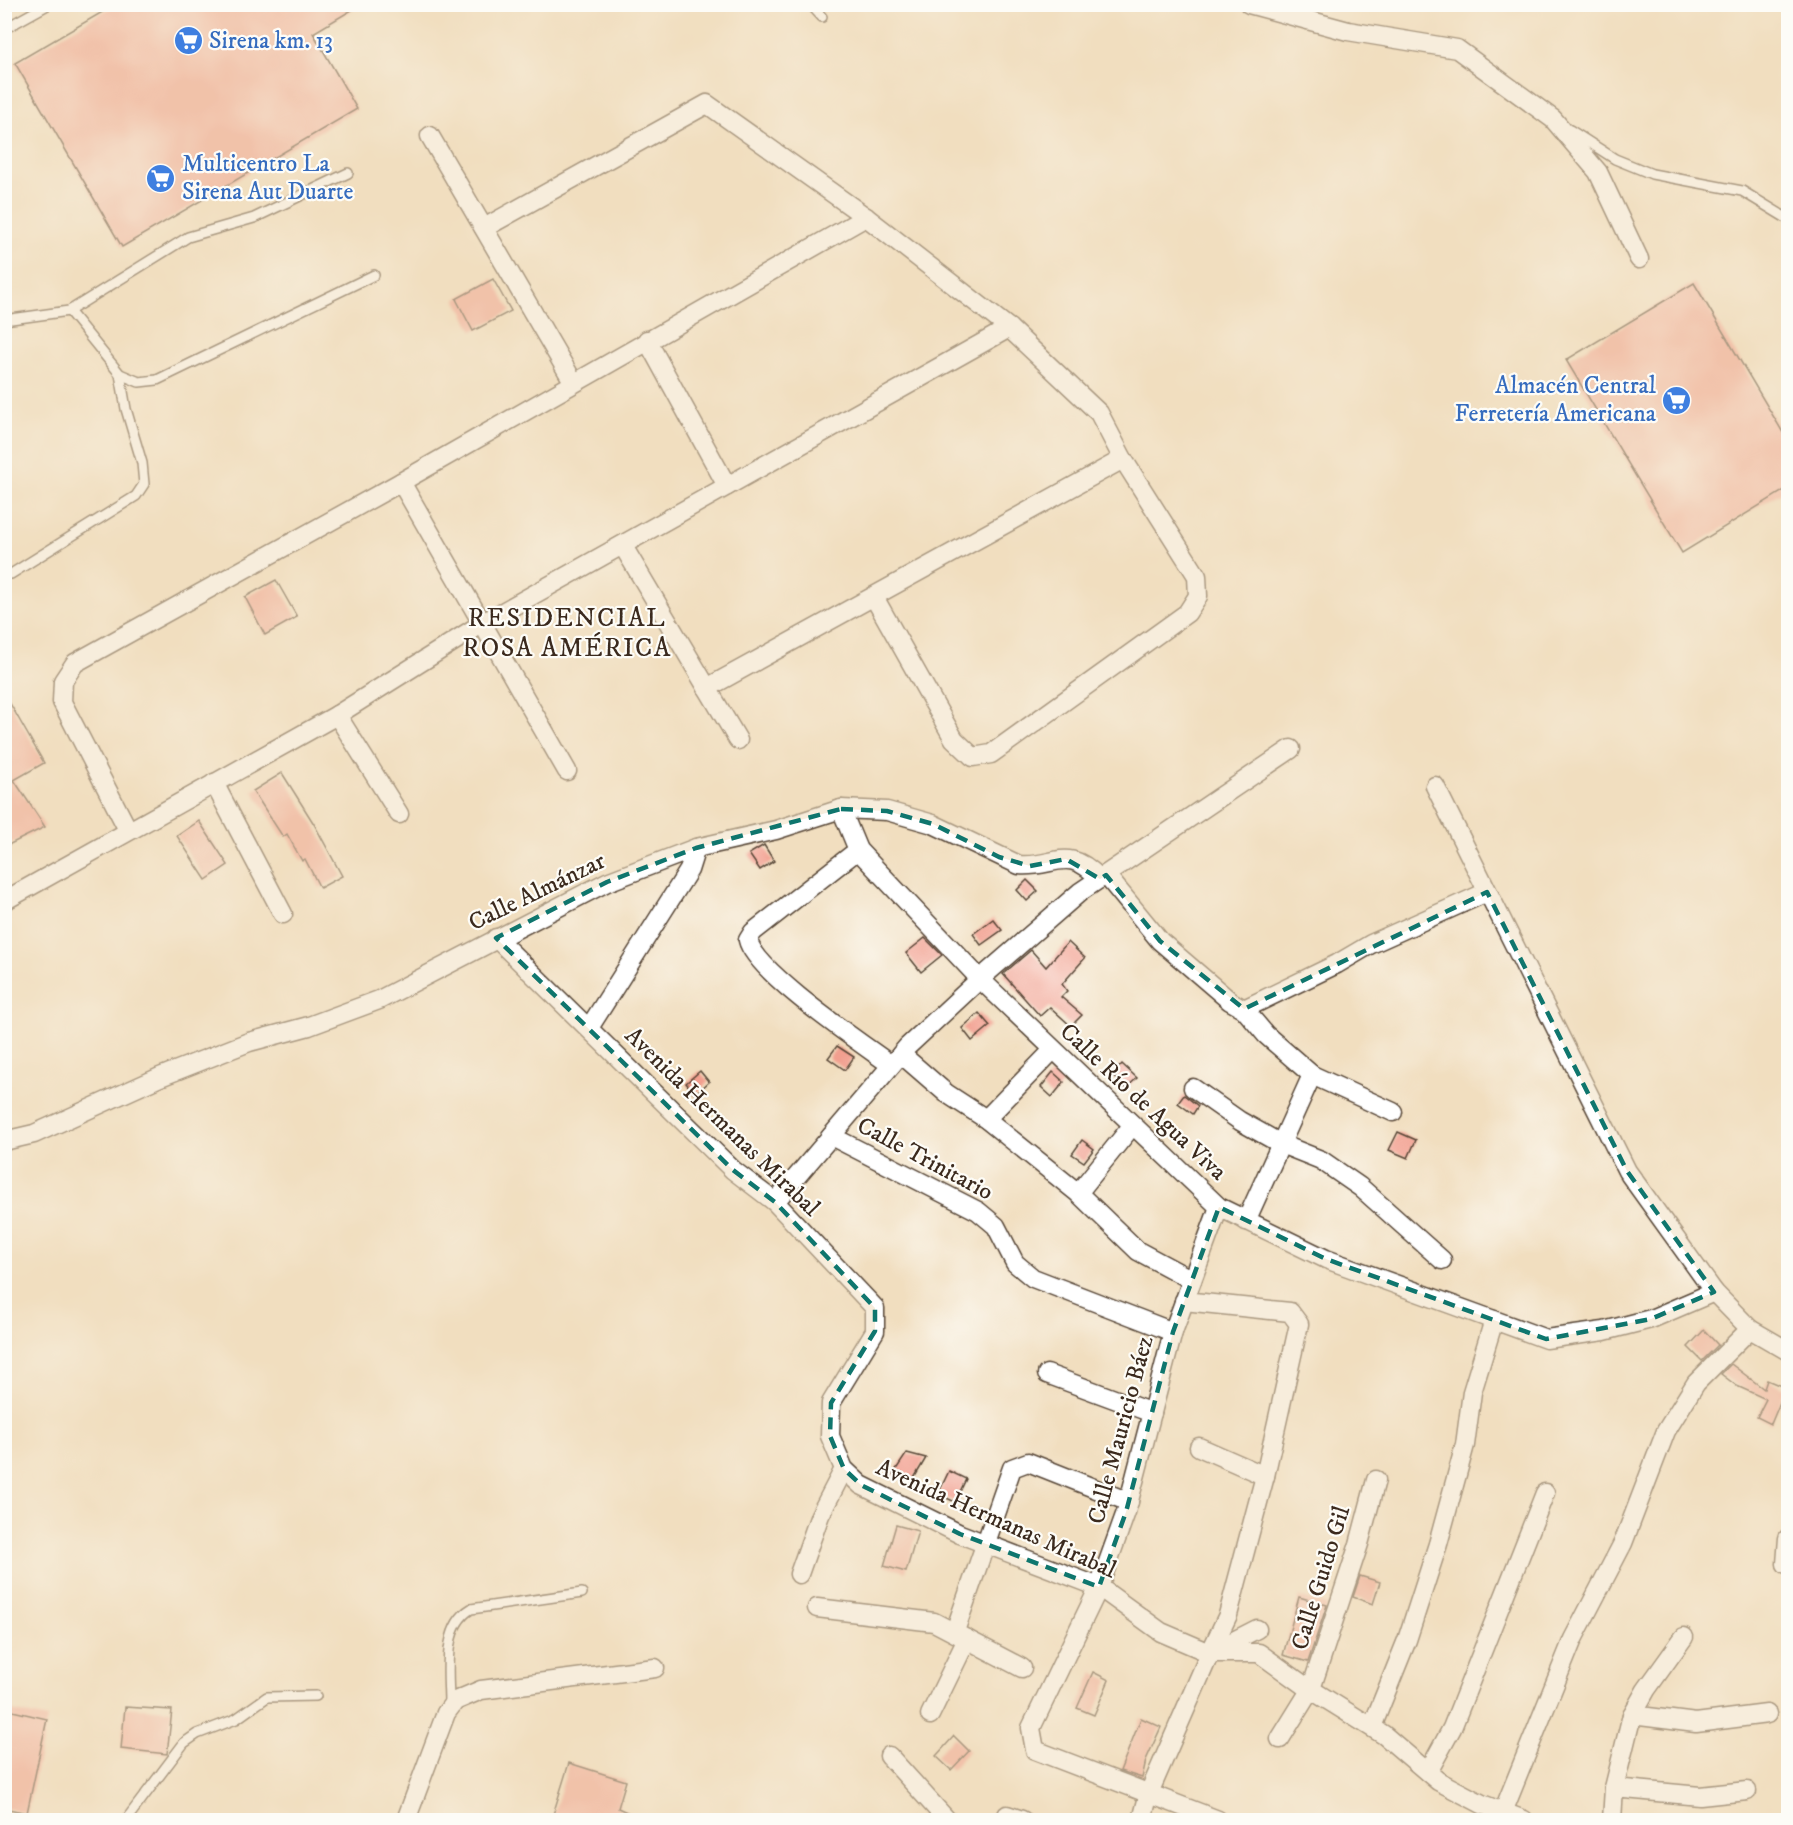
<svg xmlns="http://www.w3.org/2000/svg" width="1793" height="1825" font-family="'IM FELL DW Pica',serif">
<rect width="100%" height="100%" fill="#fdfcf7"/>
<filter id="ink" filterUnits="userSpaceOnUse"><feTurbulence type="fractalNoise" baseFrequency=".0167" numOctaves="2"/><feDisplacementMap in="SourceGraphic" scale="12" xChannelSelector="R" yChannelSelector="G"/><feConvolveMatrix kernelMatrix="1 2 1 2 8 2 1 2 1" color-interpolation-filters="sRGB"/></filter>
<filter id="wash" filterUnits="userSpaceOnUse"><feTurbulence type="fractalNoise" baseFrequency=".008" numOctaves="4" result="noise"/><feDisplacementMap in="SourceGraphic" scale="24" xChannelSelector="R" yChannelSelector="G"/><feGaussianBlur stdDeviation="1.35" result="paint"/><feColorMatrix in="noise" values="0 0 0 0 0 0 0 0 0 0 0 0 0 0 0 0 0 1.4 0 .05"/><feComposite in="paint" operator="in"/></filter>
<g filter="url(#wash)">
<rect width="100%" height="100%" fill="#f1debf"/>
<g id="blocks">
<!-- building -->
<g fill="#f29f8f">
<path d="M116 4H362L313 33 357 109 122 247 15 63Z"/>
<path d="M493 279 511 311 473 331 456 299Z"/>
<path d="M1694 283 1788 441V488L1682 553 1566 360Z"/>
<path d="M276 580 297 617 265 635 245 597Z"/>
<path d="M4 693 44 763 14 780 45 827 4 847Z"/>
<path d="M282 773 314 824 342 876 320 888 305 859 302 861 287 834 283 837 253 791Z"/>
<path d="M199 821 228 865 206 880 177 836Z"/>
<path d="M764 845 774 861 760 870 749 854Z"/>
<path d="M1027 880 1038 891 1027 901 1017 890Z"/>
<path d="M993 919 1002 930 981 945 973 934Z"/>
<path d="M925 938 942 955 921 972 906 953Z"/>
<path d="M1068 942 1085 958 1062 984 1067 991 1061 997 1082 1015 1071 1026 1050 1007 1040 1016 1003 974 1031 950 1046 967Z"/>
<path d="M979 1013 990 1026 972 1041 962 1028Z"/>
<path d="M837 1046 854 1057 845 1070 828 1058Z"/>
<path d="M1122 1064 1137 1078 1126 1088 1112 1075Z"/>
<path d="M700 1071 709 1082 695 1094 686 1083Z"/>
<path d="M1053 1072 1064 1082 1052 1097 1041 1087Z"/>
<path d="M1184 1095 1198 1106 1193 1114 1178 1103Z"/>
<path d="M1398 1132 1416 1140 1408 1158 1389 1150Z"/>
<path d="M1082 1140 1094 1149 1084 1162 1072 1154Z"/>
<path d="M1704 1330 1718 1345 1702 1361 1688 1347Z"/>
<path d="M1731 1364 1764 1389 1767 1380 1786 1388 1771 1424 1757 1417 1766 1399 1737 1386 1721 1374Z"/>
<path d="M907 1453 926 1458 913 1480 893 1474Z"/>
<path d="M949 1471 966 1479 955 1502 938 1494Z"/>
<path d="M896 1525 918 1531 906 1572 884 1566Z"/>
<path d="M1360 1576 1380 1582 1373 1604 1353 1597Z"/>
<path d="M1299 1597 1327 1605 1308 1662 1283 1655Z"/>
<path d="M1093 1672 1109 1680 1094 1715 1077 1708Z"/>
<path d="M125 1707 172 1710 167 1754 121 1749Z"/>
<path d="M4 1709 47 1719 27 1813 4 1808Z"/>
<path d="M1141 1718 1161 1727 1146 1760 1142 1778 1120 1771Z"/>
<path d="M954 1736 969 1751 951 1770 936 1756Z"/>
<path d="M569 1763 626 1781 618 1808 646 1821H551Z"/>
</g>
</g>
</g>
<g filter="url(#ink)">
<use href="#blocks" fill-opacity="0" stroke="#564536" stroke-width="1.5"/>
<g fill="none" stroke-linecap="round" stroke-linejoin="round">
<defs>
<g id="service">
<path d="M810 4 822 17"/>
<path d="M4 29 49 4"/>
<path d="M1570 130 1615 159 1652 174 1742 191 1788 219"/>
<path d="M69 311 120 374 139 382 157 380 374 275"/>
<path d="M4 320 69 311 188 237 254 218 348 173"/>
<path d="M11 574 136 496 144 484 142 463 126 409 120 374"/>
<path d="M449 1704C449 1674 441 1627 471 1609L582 1593"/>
<path d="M126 1820 184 1743 197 1734 236 1719 267 1697 316 1696"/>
</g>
<g id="minor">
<path d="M1249 4 1348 31 1457 49 1553 119 1598 172 1639 259"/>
<path d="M430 136 574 383"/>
<path d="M484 228 707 104 866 217 1009 328 1099 413 1123 459 1197 576 1198 596 1187 613 991 754 973 757 954 739 874 597"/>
<path d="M647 340 727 486"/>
<path d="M401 482 567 771"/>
<path d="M623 546 738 740"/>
<path d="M707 688 1123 459"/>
<path d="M337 715 399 814"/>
<path d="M214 783 283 914"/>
<path d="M1435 786 1627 1171 1714 1292"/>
<path d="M841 809 858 850 980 979 1219 1207 1326 1259 1494 1320"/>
<path d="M128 830 62 702 63 681 75 663 401 482 866 217"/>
<path d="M858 850 753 932 748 940C755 972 861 1043 891 1065"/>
<path d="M1106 875 1160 941 1230 1001 1244 1009 1266 1035 1312 1075 1246 1221"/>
<path d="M4 901 337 715 483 623 1009 328"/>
<path d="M496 938 733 1170 775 1202 875 1308V1331L831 1403 830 1436 844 1469 861 1485 960 1534 1099 1587 1161 1632 1210 1653H1259L1302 1684 1384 1735 1438 1781 1482 1804 1524 1820"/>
<path d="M1244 1009 1337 964 1371 944 1487 892"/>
<path d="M589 1028 689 870 696 848"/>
<path d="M901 1054 946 1093 986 1119 1078 1193 1138 1251 1192 1280"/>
<path d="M1312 1075 1393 1112"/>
<path d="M1193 1088 1240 1121 1281 1144 1321 1160 1360 1187 1442 1260"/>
<path d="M986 1119 1053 1050"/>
<path d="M831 1136 978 1211 996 1226 1015 1263 1033 1278 1173 1332"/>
<path d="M4 1141 34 1134 160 1077 249 1042 309 1026 379 1000 607 882 696 848 776 830 841 809 887 811 933 824 1019 865C1055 868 1067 844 1100 879"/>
<path d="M1078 1193 1132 1126"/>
<path d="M775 1202 907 1047 980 979 1080 892 1291 749"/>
<path d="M1184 1301 1290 1312 1299 1324 1265 1476 1228 1615 1210 1653"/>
<path d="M1750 1329 1788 1351"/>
<path d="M1047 1374 1152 1413"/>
<path d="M1199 1447 1265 1476"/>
<path d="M1786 1564 1788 1538"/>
<path d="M799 1574 820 1515 844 1469"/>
<path d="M817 1608 934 1622 1022 1668"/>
<path d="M955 1631 1012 1468 1028 1462 1129 1502"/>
<path d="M930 1715 967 1639"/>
<path d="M1632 1715 1646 1690 1684 1637"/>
<path d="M1372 1727 1407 1640 1438 1544 1465 1445 1472 1392 1494 1320 1546 1339 1604 1331 1651 1319 1714 1292 1750 1329 1696 1383 1666 1431 1623 1543 1573 1639 1503 1812"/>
<path d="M1280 1739 1311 1689 1359 1544 1376 1480"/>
<path d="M889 1756 947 1820"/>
<path d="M1428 1772 1452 1728 1545 1493"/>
<path d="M1614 1788 1632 1715 1696 1723 1767 1714"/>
<path d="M1007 1815 1022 1820"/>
<path d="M406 1820 446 1713 455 1701 481 1690 655 1668"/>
<path d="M1142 1820 1149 1793 1210 1653 1257 1629"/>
<path d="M1218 1820 1035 1750 1031 1728 1099 1587 1126 1512 1173 1332 1219 1207"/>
<path d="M1612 1820 1614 1788 1700 1796 1747 1791"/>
</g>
</defs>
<!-- service casing -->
<use href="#service" stroke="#564536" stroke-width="12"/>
<!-- minor casing -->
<use href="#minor" stroke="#564536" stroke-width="21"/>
<!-- service -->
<use href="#service" stroke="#fff" stroke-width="9"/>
<!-- minor -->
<use href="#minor" stroke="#fff" stroke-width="18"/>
</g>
</g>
<!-- marked area -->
<path d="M0 0H1793V1825H0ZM841 809 887 811 933 824 999 857 1030 866 1066 859 1100 879 1106 875 1160 941 1244 1009 1487 892 1627 1171 1714 1292 1651 1319 1546 1339 1326 1259 1219 1207 1173 1332 1126 1512 1099 1587 960 1534 861 1485 844 1469 830 1436 831 1403 875 1331V1308L775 1202 733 1170 496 938 607 882 696 848Z" fill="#f1debf" fill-opacity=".55" fill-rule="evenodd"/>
<path fill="none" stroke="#0f766e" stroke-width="4.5" stroke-dasharray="12 8" stroke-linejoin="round" d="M841 809 887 811 933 824 999 857 1030 866 1066 859 1100 879 1106 875 1160 941 1244 1009 1487 892 1627 1171 1714 1292 1651 1319 1546 1339 1326 1259 1219 1207 1173 1332 1126 1512 1099 1587 960 1534 861 1485 844 1469 830 1436 831 1403 875 1331V1308L775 1202 733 1170 496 938 607 882 696 848Z"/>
<!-- icons -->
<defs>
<symbol id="supermarket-disc" viewBox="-11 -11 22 22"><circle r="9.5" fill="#3f7fe0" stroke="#fdfcf7"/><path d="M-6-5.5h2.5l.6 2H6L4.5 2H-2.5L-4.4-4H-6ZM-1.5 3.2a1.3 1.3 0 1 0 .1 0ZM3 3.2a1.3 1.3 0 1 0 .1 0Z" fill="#fff"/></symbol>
</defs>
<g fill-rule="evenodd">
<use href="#supermarket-disc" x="172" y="24" width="33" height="33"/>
<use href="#supermarket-disc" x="144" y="162" width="33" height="33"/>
<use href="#supermarket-disc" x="1660" y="384" width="33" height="33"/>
</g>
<g text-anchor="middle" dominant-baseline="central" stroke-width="4.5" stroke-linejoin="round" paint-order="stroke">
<!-- shop labels -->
<g font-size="24" fill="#366cbe" stroke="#fdfcf7" text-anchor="start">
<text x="209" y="41">Sirena km. 13</text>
<text x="182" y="164">Multicentro La<tspan x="182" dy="28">Sirena Aut Duarte</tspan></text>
<text x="1656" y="386" text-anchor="end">Almacén Central<tspan x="1656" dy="28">Ferretería Americana</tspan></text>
</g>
<!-- street labels -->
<g font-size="24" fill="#3b2a1e" stroke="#fdfcf7">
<text transform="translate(537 892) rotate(-26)">Calle Almánzar</text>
<text transform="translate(1143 1102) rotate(43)">Calle Río de Agua Viva</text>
<text transform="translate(722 1122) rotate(44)">Avenida Hermanas Mirabal</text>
<text transform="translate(925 1159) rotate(28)">Calle Trinitario</text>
<text transform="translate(1121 1430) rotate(-75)">Calle Mauricio Báez</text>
<text transform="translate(996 1519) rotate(24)">Avenida Hermanas Mirabal</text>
<text transform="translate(1321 1578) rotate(-73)">Calle Guido Gil</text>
</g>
<!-- neighbourhood labels -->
<g font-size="26" letter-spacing="1.5" fill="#3b2a1e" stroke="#fdfcf7">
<text x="567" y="618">RESIDENCIAL<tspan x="567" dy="30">ROSA AMÉRICA</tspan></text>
</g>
</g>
<!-- margin -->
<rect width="1793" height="1825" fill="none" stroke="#fdfcf7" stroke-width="24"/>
</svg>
